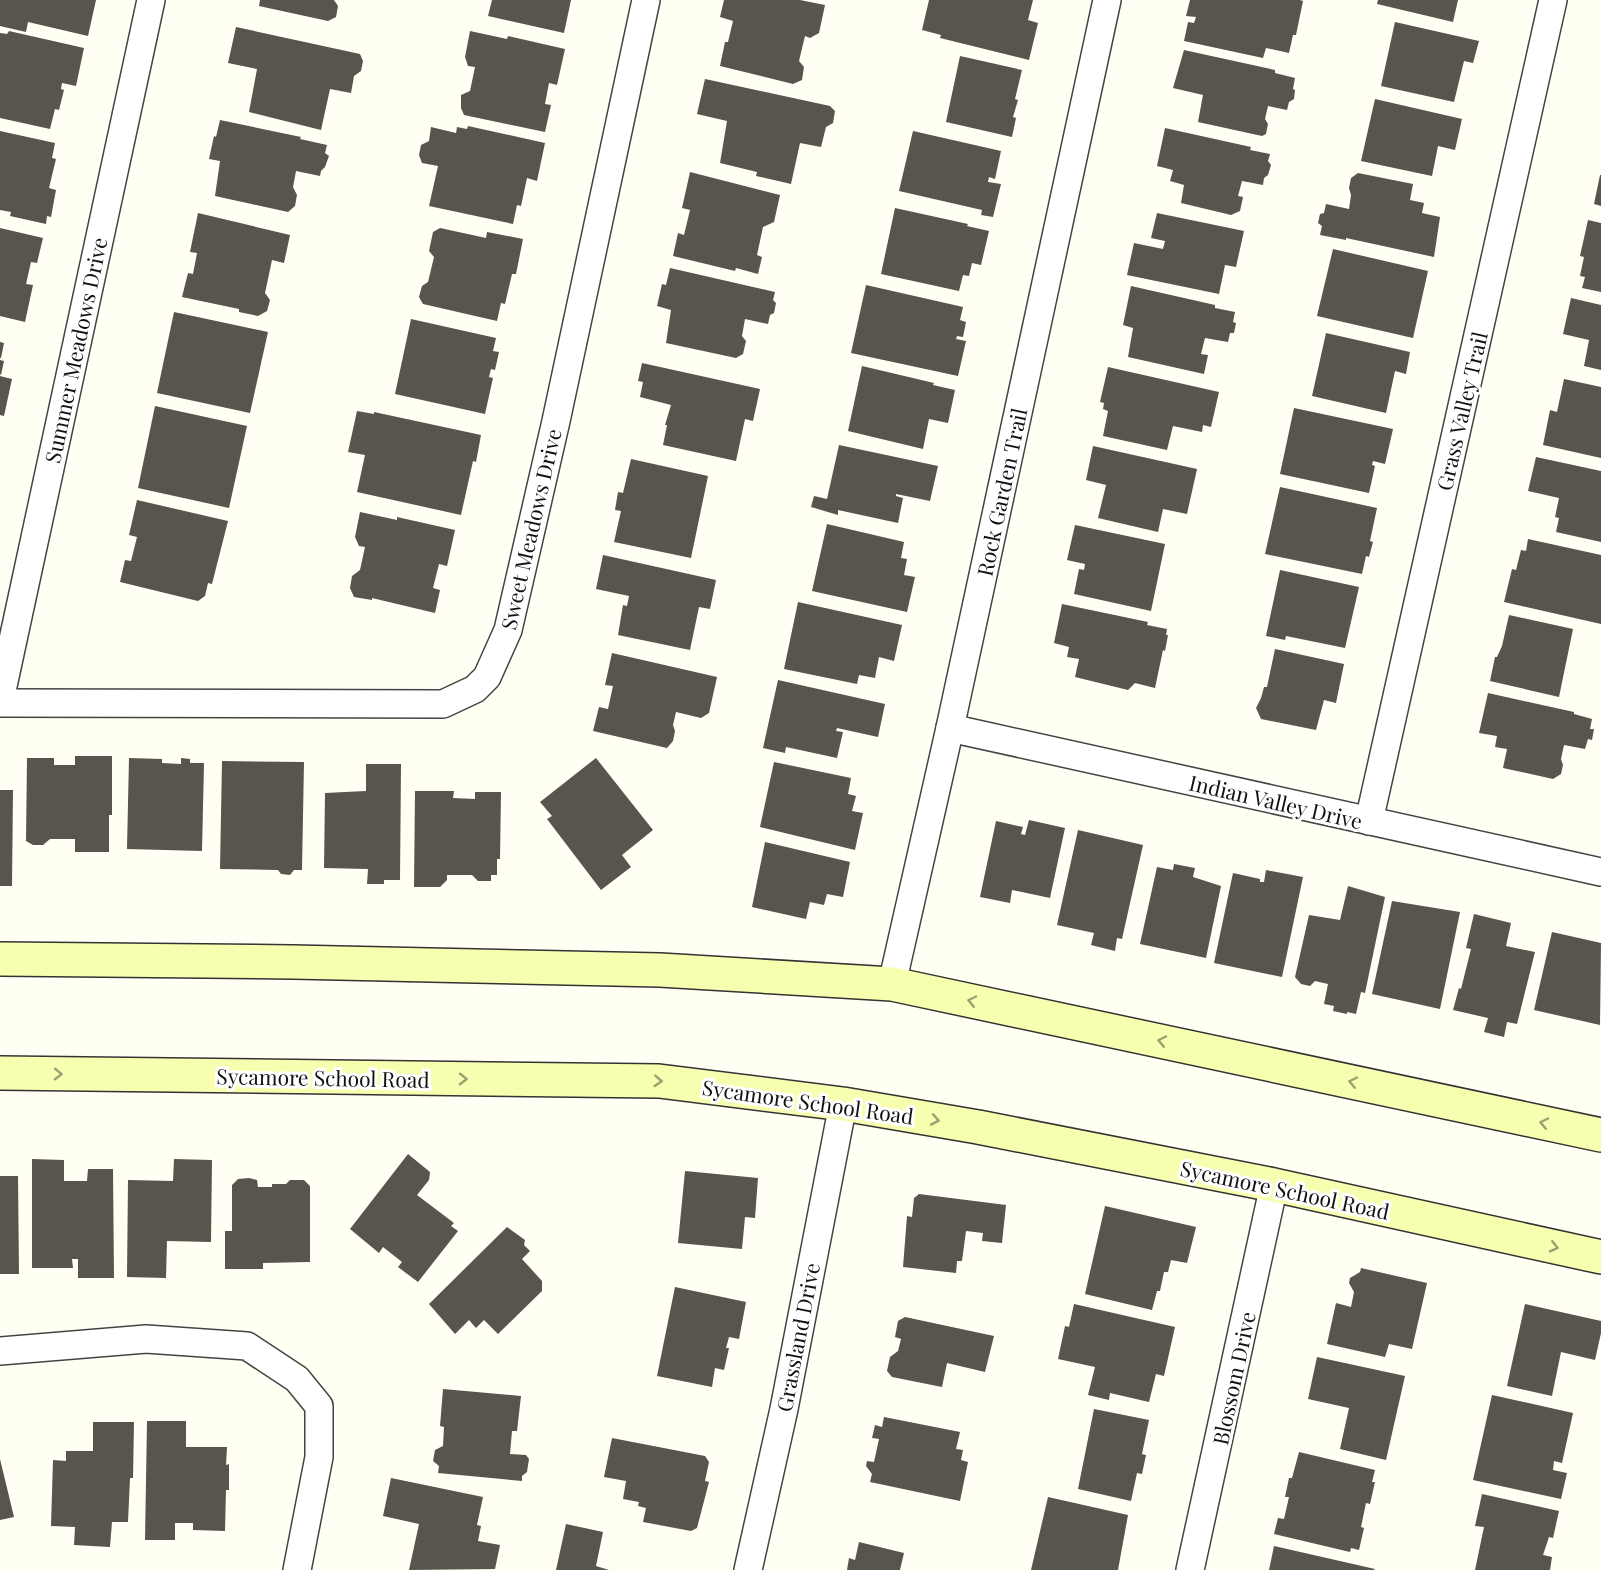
<svg xmlns="http://www.w3.org/2000/svg" width="1601" height="1570" font-family="'Playfair Display',serif">
<rect width="100%" height="100%" fill="#fffff4"/>
<!-- building -->
<g fill="#59544d">
<path d="M0 0H96L88 36 28 22 26 32 0 26Z"/>
<path d="M260 0H334L338 6 336 17 328 21 259 6Z"/>
<path d="M492 0H571L564 33 488 16Z"/>
<path d="M724 0H800L825 5 819 33 810 38 805 36 799 61 804 67 802 80 793 84 720 66 725 42H728L733 21 720 17Z"/>
<path d="M929 0H1033L1028 20 1038 23 1029 60 940 38 941 35 922 30Z"/>
<path d="M1190 0H1300L1303 1 1296 35H1293L1289 53 1266 48 1263 58 1184 41 1188 22 1194 23 1196 17 1186 16Z"/>
<path d="M1378 0H1458L1453 22 1377 4Z"/>
<path d="M1395 22 1479 41 1473 63 1464 61 1454 102 1381 86Z"/>
<path d="M236 27 360 54 363 61 361 71 354 76 351 93 330 89 321 130 249 112 257 69 228 63Z"/>
<path d="M9 31 84 48 76 86 62 83 61 89 64 90 59 110 55 109 50 129 0 118V33L7 34Z"/>
<path d="M470 31 507 39 508 36 565 49 557 85 549 83 545 104 551 105 545 132 464 115 461 108V95L470 91 475 67 468 66 465 57Z"/>
<path d="M1184 50 1275 70V73L1295 78 1293 89 1295 90 1294 99 1289 102 1287 110 1268 106 1265 119 1268 124 1266 134 1262 136 1198 122 1203 95 1173 88Z"/>
<path d="M960 56 1022 70 1015 99 1018 100 1013 117 1016 118 1012 137 946 122Z"/>
<path d="M705 79 830 106 835 111 833 123 826 127 821 147 800 143 791 184 756 176 757 172 720 163 727 121 697 114Z"/>
<path d="M1375 99 1462 119 1455 150 1438 146 1432 176 1361 161Z"/>
<path d="M220 120 301 137 300 139 327 145 325 153 329 156 325 167 321 171 320 176 296 171 293 187 297 195 295 206 288 212 215 196 220 161 209 159 214 136 216 137Z"/>
<path d="M468 126 545 143 537 181 527 178 521 206 517 205 513 224 429 206 438 166 422 163 419 155 421 145 429 141 431 127 456 133 457 127 467 129Z"/>
<path d="M1165 128 1251 147 1250 150 1270 154 1268 161 1271 165 1268 175 1264 178 1263 185 1242 181 1238 196 1243 197 1240 211 1231 215 1181 203 1184 185 1170 181 1173 170 1157 166Z"/>
<path d="M0 131 55 143 52 158 56 159 49 188 56 190 51 217 47 216 46 224 10 216 11 212 0 210Z"/>
<path d="M913 131 1001 151 995 179 989 177 988 182 1001 184 993 217 981 215 982 210 899 191Z"/>
<path d="M690 172 780 195 774 222 763 227 757 255 762 257 758 274 736 268 735 271 673 256 678 233 684 235 690 210 682 208Z"/>
<path d="M1358 173 1413 184 1410 200 1424 203 1422 213 1440 217 1434 257 1346 238V240L1320 235 1322 226 1318 223 1320 214 1324 213 1326 204 1349 209 1351 195 1349 188 1351 178Z"/>
<path d="M1600 175H1601V206L1594 204Z"/>
<path d="M895 208 968 224 967 226 989 231 981 265 972 263 969 276 963 275 959 291 881 274Z"/>
<path d="M198 213 290 235 284 263 272 260 265 293 270 300 267 311 258 316 239 312V309L182 297 188 273 193 274 197 253 190 252Z"/>
<path d="M1157 213 1244 231 1236 267 1225 265 1219 294 1127 275 1134 243 1163 249 1165 241 1151 238Z"/>
<path d="M1588 220 1601 223V292L1582 288 1585 277 1580 276 1584 257 1580 256Z"/>
<path d="M0 228 43 238 37 263 31 262 26 284 33 285 25 322 0 316Z"/>
<path d="M440 228 486 238 487 232 523 239 516 274H512L505 304 501 303 497 321 423 304 419 297 422 286 428 282 434 257 429 251 433 232Z"/>
<path d="M1333 249 1428 271 1413 338 1317 316Z"/>
<path d="M670 268 775 292 773 300 776 303 774 313 770 315 768 324 745 319 742 336 746 341 743 354 736 358 666 343 671 310 657 306 662 284 666 285Z"/>
<path d="M866 285 963 307 960 320 966 322 963 337 957 336 956 339 966 341 958 376 851 353Z"/>
<path d="M1131 286 1215 305V308L1235 312 1233 322 1236 323 1234 333H1230L1228 342 1205 338 1201 354 1208 355 1204 374 1128 357 1133 328 1123 325Z"/>
<path d="M1571 298 1601 305V370L1584 366 1589 340 1563 334Z"/>
<path d="M174 312 268 332 250 413 157 393Z"/>
<path d="M411 319 496 338 493 351 499 352 495 370 491 369 489 377 493 378 485 414 395 394Z"/>
<path d="M1326 333 1410 352 1406 374 1395 371 1386 413 1312 396Z"/>
<path d="M0 342 4 343 1 358H0Z"/>
<path d="M0 360 4 361 1 375 0 374Z"/>
<path d="M642 363 760 389 753 421 745 419 736 461 663 445 667 425H665L671 405 640 397 643 382 638 381Z"/>
<path d="M862 366 934 383 933 385 955 390 948 423 929 419 923 449 848 431Z"/>
<path d="M1108 367 1219 392 1211 427 1203 425 1202 432 1173 426 1167 450 1103 436 1108 411 1103 409 1104 403 1100 402Z"/>
<path d="M0 376 12 379 4 416 0 415Z"/>
<path d="M1564 379 1601 387V458L1543 445 1550 410 1557 412Z"/>
<path d="M155 406 247 426 229 508 138 488Z"/>
<path d="M1294 408 1393 429 1385 464 1373 461 1372 465 1375 466 1369 493 1280 474Z"/>
<path d="M357 411 374 414V412L481 435 476 462 473 461 461 515 357 492 365 455 348 452Z"/>
<path d="M839 445 938 466 930 501 896 494V496L903 498 898 523 838 510V515L811 507 814 496 827 499Z"/>
<path d="M1093 446 1197 469 1187 514 1163 509 1158 532 1098 518 1106 485 1086 480Z"/>
<path d="M1536 457 1601 471V542L1556 532 1559 518 1555 517 1559 498 1528 491Z"/>
<path d="M631 459 708 476 691 558 614 542 621 511 615 510 618 492 623 493Z"/>
<path d="M1280 487 1377 508 1370 541 1373 542 1369 557 1366 556 1362 574 1265 554Z"/>
<path d="M137 500 228 521 212 584 208 583 205 596 198 601 120 582 125 560 131 561 137 537 129 535Z"/>
<path d="M360 512 397 520V517L455 530 447 566 439 564 433 588 440 590 435 613 372 598V600L354 597 350 588 352 576 360 570 365 547 359 546 355 537Z"/>
<path d="M827 524 904 542 901 558 907 559 904 575 915 577 907 612 812 591Z"/>
<path d="M1075 525 1165 544 1151 611 1074 594 1079 569 1084 570 1085 564 1067 560Z"/>
<path d="M1528 539 1601 555V624L1504 602 1512 569 1516 570 1521 550 1526 551Z"/>
<path d="M603 555 716 580 710 609 699 607 690 650 618 635 623 605 627 606 629 596 596 589Z"/>
<path d="M1280 570 1359 587 1345 648 1286 636 1285 640 1266 636Z"/>
<path d="M798 602 902 625 894 661 879 657 875 678 859 675 857 684 784 669Z"/>
<path d="M1062 604 1148 622 1147 625 1167 629 1166 635H1168L1165 651 1163 650 1155 688 1135 683 1128 690 1075 677 1079 659 1067 657 1069 647 1054 643Z"/>
<path d="M1509 615 1573 629 1559 697 1490 681 1495 657H1497L1502 646Z"/>
<path d="M1275 649 1344 664 1336 703 1324 700 1316 730 1261 719 1256 708 1261 698 1264 687H1267Z"/>
<path d="M612 653 717 677 709 713 701 718 676 712 673 725 675 731 673 741 667 748 593 731 599 707 608 709 613 686 605 685Z"/>
<path d="M778 680 885 704 878 737 837 728 836 731 843 732 837 758 786 747 785 753 763 748Z"/>
<path d="M1488 693 1574 712V714L1592 719 1590 729H1594L1592 740 1588 739 1585 749 1564 745 1561 759 1563 765 1561 774 1553 779 1503 768 1507 749 1495 747 1497 736 1479 733Z"/>
<path d="M75 756H112V815H109V852H75V839H50L43 845H33L26 841 27 758H54V765H75Z"/>
<path d="M129 758 162 759V763L181 764V758L190 759V763H204L202 851 127 849Z"/>
<path d="M596 758 653 830 622 855 631 867 601 890 547 819 552 816 540 802Z"/>
<path d="M222 761 304 762 302 870H294L290 875 281 874 278 870 220 869Z"/>
<path d="M774 762 851 778 848 794 856 796 852 811 863 813 855 850 760 827Z"/>
<path d="M366 764H401L400 880H384V884H367L368 869 324 868 325 793 366 791Z"/>
<path d="M0 790H13L12 886H0Z"/>
<path d="M415 791H454L453 798 475 799V792H501L500 859H497V875H491V881H478L472 875H447V880L440 887H414Z"/>
<path d="M1029 820 1065 828 1050 898 1012 890 1010 903 980 897 996 821 1023 827 1021 834 1025 835Z"/>
<path d="M1078 830 1143 845 1122 939 1117 938 1115 951 1091 945 1094 933 1057 925Z"/>
<path d="M765 842 850 862 843 897 827 894 824 905 810 902 806 919 752 907Z"/>
<path d="M1174 864 1195 868 1193 877 1221 886 1206 958 1140 944 1157 867 1173 870Z"/>
<path d="M1266 870 1303 877 1282 977 1214 963 1233 873 1260 879V882H1264Z"/>
<path d="M1348 886 1385 897 1365 993 1361 992 1356 1014 1347 1012V1014L1333 1011 1334 1006 1324 1004 1328 984 1315 981 1310 986 1301 984 1295 977 1309 915 1340 920Z"/>
<path d="M1392 901 1460 912 1440 1009 1372 994Z"/>
<path d="M1474 914 1511 923 1506 946 1535 952 1517 1024 1507 1022 1504 1037 1484 1032 1488 1018 1453 1010 1459 988 1461 989 1471 949 1466 948Z"/>
<path d="M1552 932 1601 943 1600 1025 1534 1010Z"/>
<path d="M408 1154 430 1172 429 1180 417 1195 454 1223 451 1226 458 1231 418 1282 398 1267 402 1262 383 1247 379 1253 350 1229Z"/>
<path d="M32 1159 64 1160V1181H87L88 1169H113L114 1278H78V1259H72L73 1268H32Z"/>
<path d="M174 1159 212 1160 211 1242 167 1241 166 1278 127 1277 128 1180 173 1181Z"/>
<path d="M685 1171 758 1178 755 1218 745 1217 742 1249 678 1243Z"/>
<path d="M0 1176H18L19 1274H0Z"/>
<path d="M249 1178 257 1180 258 1187H272V1184H286L290 1180H304L310 1186V1262L263 1263V1269H225V1231H232V1185L238 1179Z"/>
<path d="M919 1194 1006 1205 1002 1243 982 1241 983 1233 966 1231 962 1261H957L956 1273 903 1267 907 1216 912 1217 914 1198Z"/>
<path d="M1105 1206 1196 1227 1187 1263 1171 1260 1168 1272H1164L1160 1291H1157L1152 1310 1085 1294Z"/>
<path d="M507 1227 525 1240 524 1245 530 1251 522 1259 542 1281V1291L498 1334 484 1320 476 1328 469 1320 455 1334 429 1304Z"/>
<path d="M1361 1268 1427 1283 1412 1349 1389 1344 1385 1357 1327 1344 1336 1303 1351 1307 1354 1292 1349 1283 1350 1278 1360 1272Z"/>
<path d="M675 1287 746 1302 739 1339 729 1337 726 1348H729L724 1370 715 1368 712 1387 657 1376Z"/>
<path d="M1074 1304 1175 1327 1164 1376 1156 1374 1149 1402 1110 1393 1109 1400 1088 1395 1095 1367 1058 1359 1065 1326 1069 1327Z"/>
<path d="M1525 1304 1601 1321V1333L1595 1360 1561 1352 1552 1396 1507 1386Z"/>
<path d="M905 1317 994 1336 985 1372 947 1363 942 1387 892 1377 887 1371 890 1357 898 1351 901 1339 895 1337 898 1321Z"/>
<path d="M1317 1357 1405 1376 1386 1460 1340 1449 1349 1408 1308 1399Z"/>
<path d="M443 1389 521 1396 517 1431H512L510 1454 526 1455 529 1459 527 1472 522 1476V1481L438 1473 439 1466 433 1461 435 1450 443 1446 444 1427 440 1426Z"/>
<path d="M1492 1395 1573 1413 1562 1463 1554 1461 1553 1470 1567 1473 1561 1499 1473 1480Z"/>
<path d="M1094 1409 1149 1420 1142 1454 1146 1455 1142 1474 1137 1473 1131 1501 1078 1489Z"/>
<path d="M884 1417 960 1432 956 1449 963 1450 961 1460 968 1462 960 1501 870 1482 872 1474 866 1466 867 1461 874 1462 879 1439 872 1438 875 1425 882 1427Z"/>
<path d="M147 1421H186V1447H227L226 1465 229 1464V1490H226L225 1531 193 1530V1523H175V1540H145Z"/>
<path d="M93 1422H134L133 1478H130L128 1522H112L110 1547 74 1545 75 1527 51 1526 53 1460 66 1461V1451H93Z"/>
<path d="M612 1438 705 1456 709 1462 705 1481 709 1482 697 1528 691 1531 643 1522 646 1508 638 1506 639 1502 623 1499 626 1481 604 1477Z"/>
<path d="M1299 1452 1375 1470 1372 1482H1375L1370 1504 1366 1503 1361 1527 1364 1528 1359 1550 1351 1548 1350 1552 1274 1534 1278 1518 1284 1519 1289 1497H1285L1289 1478H1292Z"/>
<path d="M0 1459 14 1517 0 1520Z"/>
<path d="M391 1478 483 1497 477 1525 481 1526 478 1541 500 1545 495 1569 409 1570 419 1524 383 1516Z"/>
<path d="M1482 1494 1559 1511 1553 1538 1549 1537 1543 1555 1552 1557 1550 1570H1475L1484 1527 1475 1526Z"/>
<path d="M1048 1497 1128 1515 1118 1570H1031Z"/>
<path d="M566 1524 603 1532 596 1566 609 1570H556Z"/>
<path d="M859 1542 904 1553 900 1570H847L849 1558 855 1560Z"/>
<path d="M1274 1546 1375 1569 1374 1570H1269Z"/>
</g>
<g fill="none" stroke-linecap="round" stroke-linejoin="round">
<defs>
<g id="street">
<path d="M0 700 151 0"/>
<path d="M0 703 443 704 475 689 487 677 508 630 556 421 646 0"/>
<path d="M950 728 1601 872"/>
<path d="M1369 821 1553 0"/>
<path d="M892 984 950 728 1107 0"/>
<path d="M0 1351 146 1339 247 1346 297 1379 319 1406V1457L297 1570"/>
<path d="M748 1570 784 1409 843 1104"/>
<path d="M1190 1570 1274 1185"/>
</g>
<g id="secondary">
<path d="M0 959 293 962 660 970 892 984 1601 1135"/>
<path d="M0 1073 659 1081 843 1104 978 1127 1274 1185 1601 1257"/>
</g>
</defs>
<!-- street casing -->
<use href="#street" stroke="#444" stroke-width="30"/>
<!-- secondary casing -->
<use href="#secondary" stroke="#333" stroke-width="36"/>
<!-- street -->
<use href="#street" stroke="#fff" stroke-width="27"/>
<!-- secondary -->
<use href="#secondary" stroke="#f8feb0" stroke-width="33"/>
</g>
<!-- one-way arrows -->
<defs><path id="oneway-chevron" d="M-2-3.5L2.5 0L-2 3.5" fill="none" stroke-width="1.6" stroke-linecap="round" stroke-linejoin="round" transform="scale(1.5)"/></defs>
<g stroke="#9c9f70">
<use href="#oneway-chevron" transform="translate(972 1001) rotate(-168)"/>
<use href="#oneway-chevron" transform="translate(1162 1041) rotate(-168)"/>
<use href="#oneway-chevron" transform="translate(58 1074) rotate(1)"/>
<use href="#oneway-chevron" transform="translate(463 1079) rotate(1)"/>
<use href="#oneway-chevron" transform="translate(658 1081) rotate(4)"/>
<use href="#oneway-chevron" transform="translate(1353 1082) rotate(-168)"/>
<use href="#oneway-chevron" transform="translate(935 1120) rotate(10)"/>
<use href="#oneway-chevron" transform="translate(1544 1123) rotate(-168)"/>
<use href="#oneway-chevron" transform="translate(1554 1247) rotate(13)"/>
</g>
<g text-anchor="middle" dominant-baseline="central" stroke-width="6" stroke-linejoin="round" paint-order="stroke">
<!-- street labels -->
<g font-size="21" fill="#111" stroke="#fff">
<text transform="translate(75 350) rotate(-78)">Summer Meadows Drive</text>
<text transform="translate(1461 411) rotate(-77)">Grass Valley Trail</text>
<text transform="translate(1001 492) rotate(-78)">Rock Garden Trail</text>
<text transform="translate(530 529) rotate(-77)">Sweet Meadows Drive</text>
<text transform="translate(1276 801) rotate(13)">Indian Valley Drive</text>
<text transform="translate(323 1077) rotate(1)">Sycamore School Road</text>
<text transform="translate(808 1101) rotate(8)">Sycamore School Road</text>
<text transform="translate(1285 1189) rotate(12)">Sycamore School Road</text>
<text transform="translate(797 1337) rotate(-79)">Grassland Drive</text>
<text transform="translate(1233 1378) rotate(-78)">Blossom Drive</text>
</g>
</g>
</svg>
